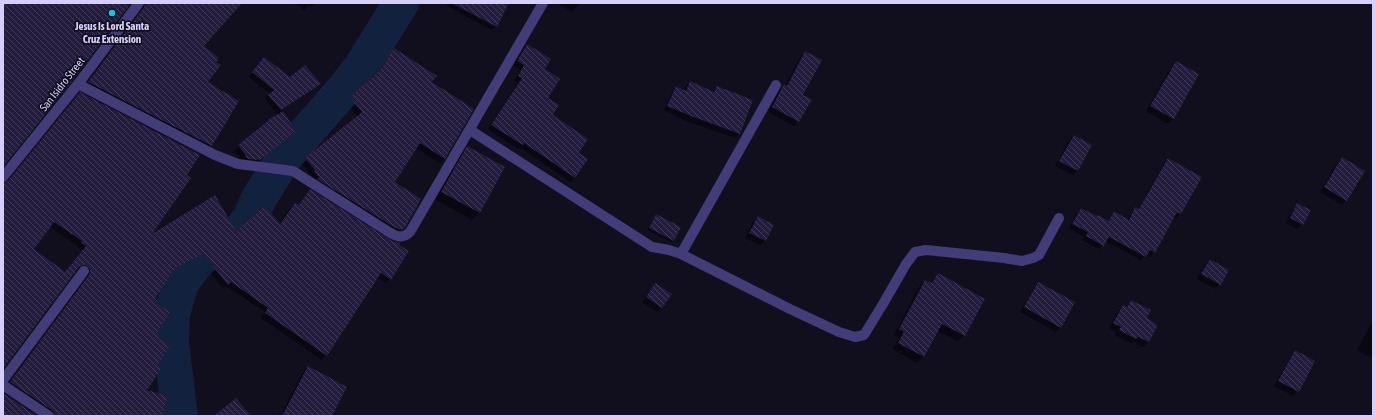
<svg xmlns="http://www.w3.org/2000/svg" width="1376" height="419" font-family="'Asap Condensed',sans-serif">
<defs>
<pattern id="building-back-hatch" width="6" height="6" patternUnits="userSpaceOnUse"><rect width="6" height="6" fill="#231c3c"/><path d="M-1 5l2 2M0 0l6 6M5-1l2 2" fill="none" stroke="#423c59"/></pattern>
</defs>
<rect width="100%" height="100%" fill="#110e1d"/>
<!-- shadow -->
<g fill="#0007">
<path d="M139 3H242L203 46 215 62 206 82 211 145 206 150 84 87 140 12 141 6Z"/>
<path d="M295 3H315L312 7 309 5 304 10Z"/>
<path d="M449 3H450L495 27 492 30 447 6Z"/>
<path d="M557 3H580L572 12Z"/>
<path d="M527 45 544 70 547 98 552 115 577 153 575 178 570 182 520 147 518 149 488 129 518 83 514 80 521 70 513 65 523 49Z"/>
<path d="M394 49 431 82 473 109 444 159 439 163 416 148 393 183 404 227 396 234 310 176 311 175 301 163 358 117 346 102 376 75 390 54Z"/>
<path d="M805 52 798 121 794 126 768 112 779 90 784 86H785L800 57Z"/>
<path d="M1176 62 1198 74 1173 119 1168 124 1146 111 1171 67Z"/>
<path d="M260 63 290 79 319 84 315 88 281 110 295 131 254 165 244 163 234 151 278 115 265 99 270 94 249 77Z"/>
<path d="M690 82 712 92 717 87 740 134 735 138 686 121 664 110 672 92 676 88 684 91 685 87Z"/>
<path d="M1074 136 1091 146 1077 171 1073 175 1055 166 1069 141Z"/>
<path d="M468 147 504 167 479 213 472 220 435 199 461 154Z"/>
<path d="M1342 158 1346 200 1342 205 1320 192 1337 163Z"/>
<path d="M1168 159 1200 178 1180 214 1176 218 1173 217 1154 252 1150 257 1146 255 1141 260 1106 241 1099 249 1082 240 1084 237 1069 228 1077 213 1081 209 1108 221 1115 213 1127 220 1131 213 1136 208 1138 210 1164 163Z"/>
<path d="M3 184 149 237 236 232 279 224 290 208 295 204 298 206 310 191 390 279 386 283 377 277 326 355 322 360 261 318 265 312 226 286 223 289 199 258 172 271 153 299 155 303V333L157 338 156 366 145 391 173 399 168 416H49L6 387 85 280 86 276 84 270 79 269 75 271 3 367V224L32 249 65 273 83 251 77 247 78 246 3 195Z"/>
<path d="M1297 205 1302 224 1297 229 1286 223 1293 209Z"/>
<path d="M656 215 673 240 671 242 647 230Z"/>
<path d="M758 217 773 225 765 241 760 245 745 238 753 222Z"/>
<path d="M1210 260 1220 284 1215 289 1197 279 1205 265Z"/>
<path d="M938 274 964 335 958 341 938 331 923 357 917 363 893 349 899 338 894 335 919 287 926 281 930 284Z"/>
<path d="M1038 283 1061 327 1056 332 1020 312 1034 288Z"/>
<path d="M655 285 662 307 657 312 642 302 651 289Z"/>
<path d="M1131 301 1145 319 1157 325 1148 342 1143 347 1133 341 1130 343 1115 335 1116 332 1109 328 1118 311 1123 306 1125 308Z"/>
<path d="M1373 320V358L1357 350Z"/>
<path d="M1295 351 1298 391 1293 396 1274 386 1291 356Z"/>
<path d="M308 367 331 416H276L279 414 281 415 303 372Z"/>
</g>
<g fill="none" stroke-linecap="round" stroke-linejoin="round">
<!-- river -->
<path stroke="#11213e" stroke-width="36" d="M180 416 171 343 172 314 181 283 198 260 240 232 251 217 258 200 284 158 345 88 362 66 401 3"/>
</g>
<!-- building -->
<g fill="url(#building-back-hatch)" fill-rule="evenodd">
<path d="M3 3H131L73 80 3 167Z"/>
<path d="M145 3H242L204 46 219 58 216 62 221 65 208 82 239 101 212 146 88 82 144 7Z"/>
<path d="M452 3H509L497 27Z"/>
<path d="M527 44 551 59 545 69 560 79 548 98 559 105 553 115 588 139 579 153 588 159 575 178 524 143 523 145 491 125 522 78 518 76 524 65 517 61Z"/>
<path d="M394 48 437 76 432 82 474 109 445 159 420 143 395 182 421 199 405 228 400 230 392 226 317 179 319 177 314 171 315 170 305 158 362 112 350 97 380 71Z"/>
<path d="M805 51 822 60 803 95 812 99 799 122 772 107 784 84 787 86Z"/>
<path d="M264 57 290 77 305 65 321 84 281 110 268 95 274 90 252 72Z"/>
<path d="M1176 61 1199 74 1174 119 1150 106Z"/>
<path d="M690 81 714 92 717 86 753 100 740 134 691 116 667 106 676 86 686 91Z"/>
<path d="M80 92 200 155 187 175 191 178 152 234 215 195 236 231 265 206 280 224 295 203 299 205 310 189 386 237 392 241 400 243 399 245 409 251 391 280 381 273 327 356 265 313 268 308 231 282 228 285 203 254 175 268 155 299 158 301 156 303 170 312 157 333 160 335 158 338 170 346 157 366 161 369 147 390 168 396 162 416H55L53 411 10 382 89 275 90 269 85 265 79 267 3 369V183L8 181ZM54 222 82 241 81 243 86 246 65 272 34 249Z"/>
<path d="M283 111 296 131 260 160 248 159 238 145 268 121V120Z"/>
<path d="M1074 135 1092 145 1078 171 1059 161Z"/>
<path d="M467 146 505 167 480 213 441 192Z"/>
<path d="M1342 157 1365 171 1347 201 1324 187Z"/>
<path d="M1168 158 1202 177 1181 214 1177 212 1155 253 1150 250 1146 257 1109 237 1104 246 1086 236 1088 232 1072 224 1081 208 1097 216 1098 215 1109 221 1114 211 1129 220 1135 207 1139 209Z"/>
<path d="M1297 203 1311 210 1303 225 1290 218Z"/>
<path d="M656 214 681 227 674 241 649 228Z"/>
<path d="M758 216 774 225 766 241 749 233Z"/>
<path d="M1210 259 1229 270 1221 285 1201 274Z"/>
<path d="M938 273 985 299 965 336 942 324 924 357 898 343 904 332 899 329 925 280 932 283Z"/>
<path d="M1038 282 1075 302 1061 328 1024 307Z"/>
<path d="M655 283 672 294 662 308 646 297Z"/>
<path d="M1131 300 1151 310 1147 318 1158 325 1149 342 1138 337 1136 339 1119 330 1121 327 1113 323 1123 305 1127 307Z"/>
<path d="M1295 350 1315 361 1299 392 1278 381Z"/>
<path d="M308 366 347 387 332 416H282Z"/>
<path d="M3 393 37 416H3Z"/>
<path d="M236 398 251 416H214Z"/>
</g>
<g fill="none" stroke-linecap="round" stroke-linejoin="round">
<!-- minor -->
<g stroke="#423d78" stroke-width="10">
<path d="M78 84 215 155 238 164 293 171 389 232C397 237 403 239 410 232L543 3"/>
<path d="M470 130 652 247 669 250 681 254 776 85"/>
<path d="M3 177 78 84 139 3"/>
<path d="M681 254 790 309 839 332 855 337 864 335 883 304 906 264 915 252 926 250 1004 258 1022 261 1033 258 1039 255 1059 218"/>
<path d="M3 380 84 271"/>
<path d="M3 385 49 416"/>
</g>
</g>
<!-- markers -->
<circle fill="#16c4df" stroke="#110e1d" stroke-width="1.5" cx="112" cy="13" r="4"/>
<g text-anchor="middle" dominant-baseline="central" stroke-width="3.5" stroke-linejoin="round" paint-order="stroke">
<!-- poi labels -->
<g font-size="11" font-weight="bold" fill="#d5cffa" stroke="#110e1d">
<text x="112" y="26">Jesus Is Lord Santa<tspan x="112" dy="13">Cruz Extension</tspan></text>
</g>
<!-- street labels -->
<g font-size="11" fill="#d5cffa" stroke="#110e1d">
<text transform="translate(62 84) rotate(-52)">San Isidro Street</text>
</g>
</g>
<!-- border -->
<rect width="1376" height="419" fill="none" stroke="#d5cffa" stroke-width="8"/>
</svg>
